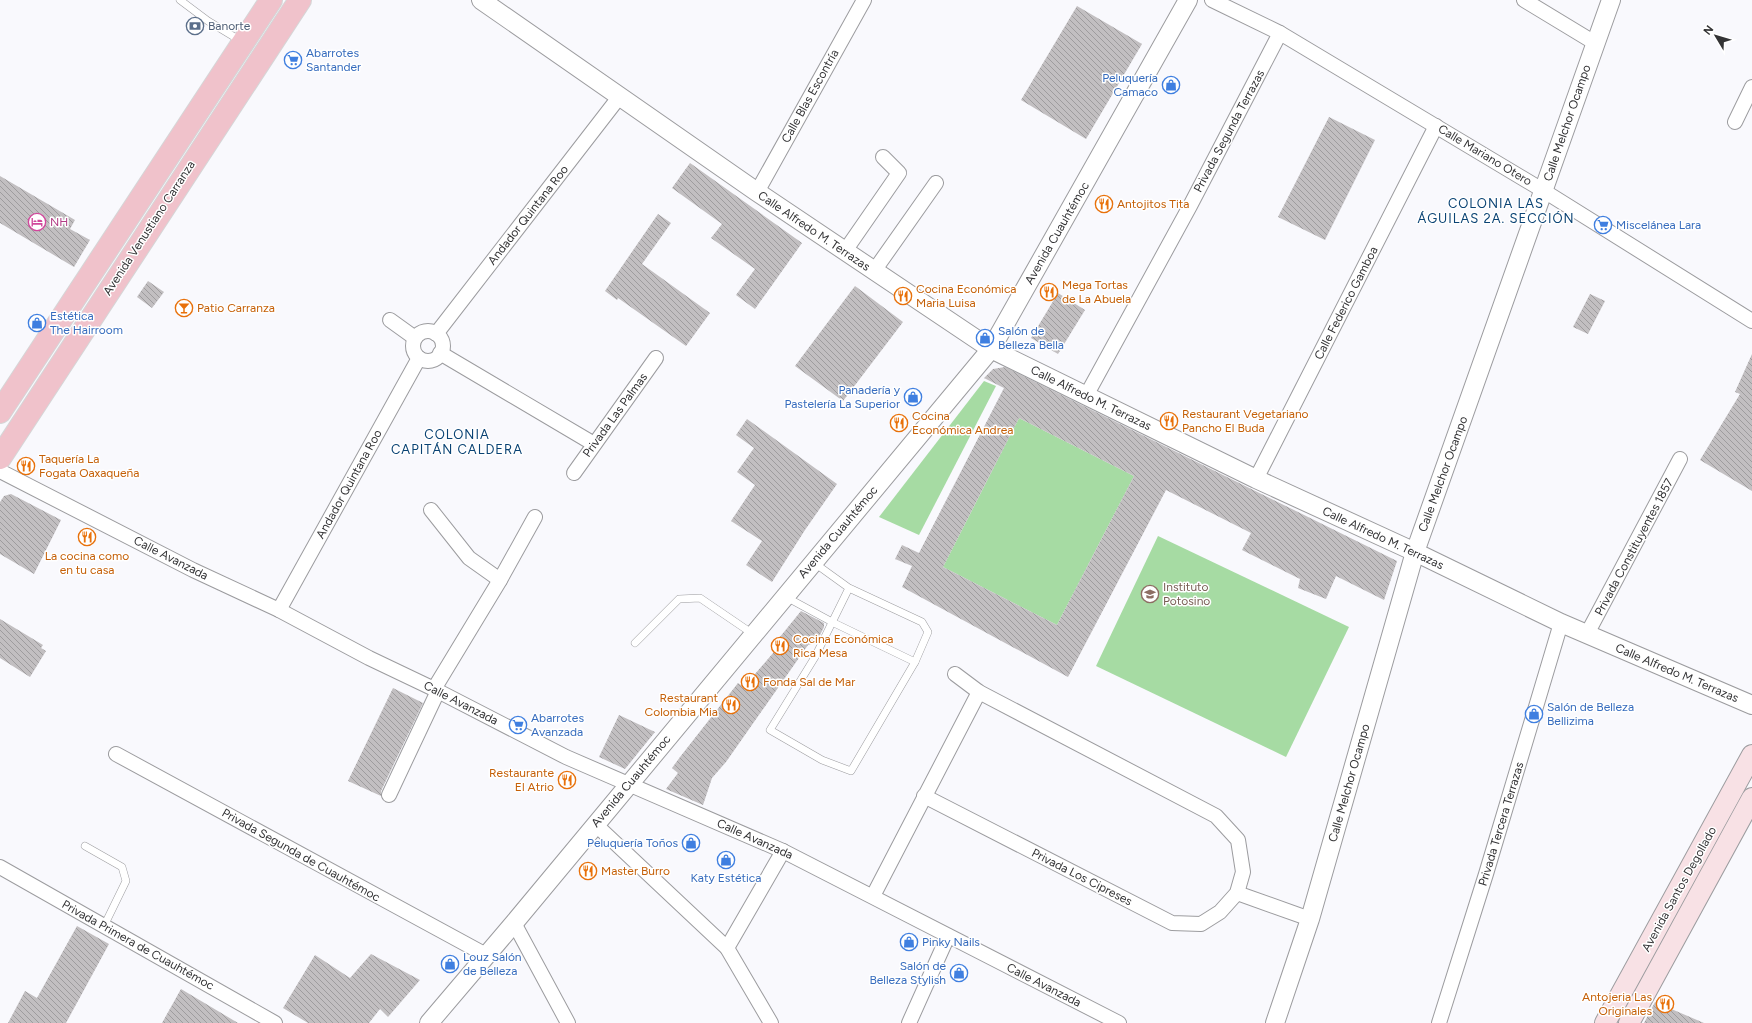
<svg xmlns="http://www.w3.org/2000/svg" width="1752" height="1023" font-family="Figtree,sans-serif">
<defs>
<pattern id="building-back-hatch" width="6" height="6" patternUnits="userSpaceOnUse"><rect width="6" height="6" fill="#c2bfc1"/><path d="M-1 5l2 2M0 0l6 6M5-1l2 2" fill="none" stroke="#9e9c9e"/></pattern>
</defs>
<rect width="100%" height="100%" fill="#f9f9fd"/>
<!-- garden -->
<g fill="#a6dba3">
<path d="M984 381 996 386 919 535 879 517Z"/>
<path d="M1019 418 1134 476 1057 625 943 567Z"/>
<path d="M1158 536 1349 627 1286 757 1096 666Z"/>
</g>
<!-- building -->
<g fill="url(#building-back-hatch)" fill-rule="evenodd">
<path d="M1077 6 1142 44 1086 139 1021 100Z"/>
<path d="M1329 117 1375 140 1325 240 1278 217Z"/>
<path d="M690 163 802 243 755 309 736 295 755 269 711 238 722 224 672 188Z"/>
<path d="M0 176 75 220 70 229 90 240 74 267 0 223Z"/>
<path d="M658 214 671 223 642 264 710 313 686 346 618 298 617 300 605 291Z"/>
<path d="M148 281 164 292 152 308 137 297Z"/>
<path d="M855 286 903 322 843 401 795 366Z"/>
<path d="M1058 293 1085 310 1058 354 1031 338Z"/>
<path d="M1590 294 1605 301 1588 334 1573 327Z"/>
<path d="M1752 354V491L1700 460 1740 394 1735 392Z"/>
<path d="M1005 367 1397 561 1384 600 1336 576 1326 599 1298 588 1300 579 1242 550 1251 533 1166 490 1068 677 902 587 912 566 895 559 902 545 919 553 1004 388 984 378 993 369ZM1019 418 1134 476 1057 625 943 567Z"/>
<path d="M747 419 837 484 805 530 772 582 746 565 762 541 731 521 755 485 737 472 754 448 736 435Z"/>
<path d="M11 494 61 520 34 574 0 554V502L4 496Z"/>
<path d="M801 611 824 623V627L816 643 808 645 726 762 712 778 703 805 666 789 678 773 672 768 680 757 738 683 744 687 779 646 775 643Z"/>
<path d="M0 619 43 645 41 648 46 651 30 677 0 658Z"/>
<path d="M393 688 423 703 381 791V796L348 781Z"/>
<path d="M619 715 655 732 625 769 599 757Z"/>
<path d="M77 926 109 944 66 1023H8L25 991 37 998Z"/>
<path d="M371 954 420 980 388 1017 380 1009 369 1023H308L283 1008 315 955 350 978Z"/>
<path d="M181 989 238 1023H162Z"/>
<path d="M1655 1002 1704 1023H1644Z"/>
</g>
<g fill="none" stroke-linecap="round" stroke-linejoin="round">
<defs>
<g id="service">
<path d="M180 0 208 21 241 41"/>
<path d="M813 562 849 588 922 622 928 632 915 662 851 771 822 760 770 730 815 657 849 588"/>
<path d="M786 597 834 623 915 662"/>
<path d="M635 643 679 599 700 598 753 634"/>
<path d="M85 846 122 867 126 881 104 926"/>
</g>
<g id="minor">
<path d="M1212 0 1280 33 1544 191 1752 321"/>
<path d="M1524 0 1595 43"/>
<path d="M1735 122 1752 87"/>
<path d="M757 192 864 0"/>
<path d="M845 251 899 173 883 157"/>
<path d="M874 271 936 183"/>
<path d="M390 320 415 338"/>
<circle cx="428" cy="346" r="15"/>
<path d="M436 334 620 96"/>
<path d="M440 353 594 444"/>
<path d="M1086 396 1190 206 1280 33"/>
<path d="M0 471 193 570 279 610 369 658 434 689 566 757 783 851 1119 1023"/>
<path d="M574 473 656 358"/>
<path d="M1256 479 1436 126"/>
<path d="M431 510 469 558 500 580"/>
<path d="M279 610 419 358"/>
<path d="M1587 634 1680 459"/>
<path d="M434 689 500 580 535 517"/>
<path d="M116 754 486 955"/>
<path d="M389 795 438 691"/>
<path d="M924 796 1172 923 1201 924 1220 912 1237 893 1243 872 1238 840 1216 816 979 692 955 674"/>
<path d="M595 824 727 948 771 1023"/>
<path d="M0 867 275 1023"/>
<path d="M1237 893 1310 919"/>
<path d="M873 896 979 692"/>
<path d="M514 923 568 1023"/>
<path d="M727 948 783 851"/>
<path d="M909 1023 948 936"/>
<path d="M1439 1023 1486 874 1561 623"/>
</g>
<g id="tertiary">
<path d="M481 0 757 192 991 349 1256 479 1415 552 1561 623 1752 705"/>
<path d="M429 1023 514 923 991 349 1188 0"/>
<path d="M1275 1023 1310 919 1415 552 1611 0"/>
</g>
<g id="secondary">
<path d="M1605 1023 1752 755"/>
<path d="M1629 1023 1752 798"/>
</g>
<g id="primary">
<path d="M0 412 271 0"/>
<path d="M0 458 300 0"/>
</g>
</defs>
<!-- service casing -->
<use href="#service" stroke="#9c9c9f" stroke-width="8"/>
<!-- minor casing -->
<use href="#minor" stroke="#9c9c9f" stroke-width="16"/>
<!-- tertiary casing -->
<use href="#tertiary" stroke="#9c9c9f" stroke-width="20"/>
<!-- secondary casing -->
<use href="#secondary" stroke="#9c9c9f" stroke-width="22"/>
<!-- primary casing -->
<use href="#primary" stroke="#d6d6d7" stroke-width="24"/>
<!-- service -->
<use href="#service" stroke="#fff" stroke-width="7"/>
<!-- minor -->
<use href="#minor" stroke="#fff" stroke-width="14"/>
<!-- tertiary -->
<use href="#tertiary" stroke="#fff" stroke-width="18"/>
<!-- secondary -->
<use href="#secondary" stroke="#f8e1e5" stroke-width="20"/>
<!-- primary -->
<use href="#primary" stroke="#f0c2cb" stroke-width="22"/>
</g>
<!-- icons -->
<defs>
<symbol id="bank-ring" viewBox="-11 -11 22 22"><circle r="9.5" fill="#fff" stroke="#5c6f8a" stroke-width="1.5"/><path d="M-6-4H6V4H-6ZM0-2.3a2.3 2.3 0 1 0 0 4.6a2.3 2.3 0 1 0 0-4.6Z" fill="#5c6f8a"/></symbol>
<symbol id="supermarket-ring" viewBox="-11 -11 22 22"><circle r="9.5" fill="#fff" stroke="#3f7fe0" stroke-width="1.5"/><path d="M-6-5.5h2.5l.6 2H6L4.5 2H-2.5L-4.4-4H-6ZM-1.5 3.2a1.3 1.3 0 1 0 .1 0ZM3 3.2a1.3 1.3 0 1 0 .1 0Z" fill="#3f7fe0"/></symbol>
<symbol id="shop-ring" viewBox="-11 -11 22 22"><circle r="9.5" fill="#fff" stroke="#3f7fe0" stroke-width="1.5"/><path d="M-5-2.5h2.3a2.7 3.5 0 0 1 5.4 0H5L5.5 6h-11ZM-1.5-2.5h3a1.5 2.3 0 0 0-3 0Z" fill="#3f7fe0"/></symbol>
<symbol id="restaurant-ring" viewBox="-11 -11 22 22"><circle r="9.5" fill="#fff" stroke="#e8710a" stroke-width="1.5"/><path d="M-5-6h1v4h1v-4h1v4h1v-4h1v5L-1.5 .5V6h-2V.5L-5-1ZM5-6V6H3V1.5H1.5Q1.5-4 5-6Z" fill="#e8710a"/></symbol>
<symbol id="hotel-ring" viewBox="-11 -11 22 22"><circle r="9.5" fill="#fff" stroke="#d1479c" stroke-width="1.5"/><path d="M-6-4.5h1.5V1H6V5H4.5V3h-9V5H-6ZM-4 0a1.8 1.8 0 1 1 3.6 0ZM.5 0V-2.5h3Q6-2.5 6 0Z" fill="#d1479c"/></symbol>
<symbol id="bar-ring" viewBox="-11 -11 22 22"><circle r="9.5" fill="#fff" stroke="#e8710a" stroke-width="1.5"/><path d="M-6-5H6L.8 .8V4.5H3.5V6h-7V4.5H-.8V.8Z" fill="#e8710a"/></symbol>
<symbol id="school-ring" viewBox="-11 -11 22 22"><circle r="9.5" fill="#fff" stroke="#8d6e63" stroke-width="1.5"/><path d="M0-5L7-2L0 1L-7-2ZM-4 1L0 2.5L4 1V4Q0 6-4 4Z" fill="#8d6e63"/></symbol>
</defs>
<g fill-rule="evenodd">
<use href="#bank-ring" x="185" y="16" width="20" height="20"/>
<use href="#supermarket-ring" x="283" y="50" width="20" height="20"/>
<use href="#shop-ring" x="1161" y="75" width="20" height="20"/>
<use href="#restaurant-ring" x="1094" y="194" width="20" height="20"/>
<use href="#hotel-ring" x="27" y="212" width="20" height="20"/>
<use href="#supermarket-ring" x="1593" y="215" width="20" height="20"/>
<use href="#restaurant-ring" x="1039" y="282" width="20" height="20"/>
<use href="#restaurant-ring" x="893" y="286" width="20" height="20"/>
<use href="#bar-ring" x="174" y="298" width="20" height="20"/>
<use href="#shop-ring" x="27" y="313" width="20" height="20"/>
<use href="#shop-ring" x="975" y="328" width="20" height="20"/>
<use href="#shop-ring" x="903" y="387" width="20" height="20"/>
<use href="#restaurant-ring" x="1159" y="411" width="20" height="20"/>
<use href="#restaurant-ring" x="889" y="413" width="20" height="20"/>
<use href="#restaurant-ring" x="16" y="456" width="20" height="20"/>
<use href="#restaurant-ring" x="77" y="527" width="20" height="20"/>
<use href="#school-ring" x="1140" y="584" width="20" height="20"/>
<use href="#restaurant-ring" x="770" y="636" width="20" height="20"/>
<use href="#restaurant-ring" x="740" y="672" width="20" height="20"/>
<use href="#restaurant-ring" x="721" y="695" width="20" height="20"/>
<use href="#shop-ring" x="1524" y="704" width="20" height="20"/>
<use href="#supermarket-ring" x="508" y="715" width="20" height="20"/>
<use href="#restaurant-ring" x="557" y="770" width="20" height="20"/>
<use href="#shop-ring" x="681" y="833" width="20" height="20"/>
<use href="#shop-ring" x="716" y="850" width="20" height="20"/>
<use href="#restaurant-ring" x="578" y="861" width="20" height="20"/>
<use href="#shop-ring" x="899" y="932" width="20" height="20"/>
<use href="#shop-ring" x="440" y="954" width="20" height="20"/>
<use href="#shop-ring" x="949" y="963" width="20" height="20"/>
<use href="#restaurant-ring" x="1655" y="994" width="20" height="20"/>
</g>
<g text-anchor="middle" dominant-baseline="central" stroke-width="3" stroke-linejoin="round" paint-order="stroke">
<!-- service labels -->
<g font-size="12" fill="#4e5e75" stroke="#fff" text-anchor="start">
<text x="208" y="26">Banorte</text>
</g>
<!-- shop labels -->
<g font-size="12" fill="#366cbe" stroke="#fff" text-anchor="start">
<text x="306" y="53">Abarrotes<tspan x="306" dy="14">Santander</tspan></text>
<text x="1158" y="78" text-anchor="end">Peluquería<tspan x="1158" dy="14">Camaco</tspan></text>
<text x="1616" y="225">Miscelánea Lara</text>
<text x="50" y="316">Estética<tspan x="50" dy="14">The Hairroom</tspan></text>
<text x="998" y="331">Salón de<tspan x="998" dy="14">Belleza Bella</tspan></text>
<text x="900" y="390" text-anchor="end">Panadería y<tspan x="900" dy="14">Pastelería La Superior</tspan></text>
<text x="1547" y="707">Salón de Belleza<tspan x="1547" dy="14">Bellizima</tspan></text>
<text x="531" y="718">Abarrotes<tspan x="531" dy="14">Avanzada</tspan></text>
<text x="678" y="843" text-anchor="end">Peluquería Toños</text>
<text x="726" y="878" text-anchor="middle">Katy Estética</text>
<text x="922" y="942">Pinky Nails</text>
<text x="463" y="957">Louz Salón<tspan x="463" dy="14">de Belleza</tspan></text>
<text x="946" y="966" text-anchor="end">Salón de<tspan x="946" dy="14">Belleza Stylish</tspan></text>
</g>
<!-- street labels -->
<g font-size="12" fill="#333335" stroke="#fff">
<text transform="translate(810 96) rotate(-61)">Calle Blas Escontría</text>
<text transform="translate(1567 123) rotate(-71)">Calle Melchor Ocampo</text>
<text transform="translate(1229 131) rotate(-62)">Privada Segunda Terrazas</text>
<text transform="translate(1485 155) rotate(31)">Calle Mariano Otero</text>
<text transform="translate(528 215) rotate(-52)">Andador Quintana Roo</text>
<text transform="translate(149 228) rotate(-57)">Avenida Venustiano Carranza</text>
<text transform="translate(814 231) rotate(34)">Calle Alfredo M. Terrazas</text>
<text transform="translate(1057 233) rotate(-60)">Avenida Cuauhtémoc</text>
<text transform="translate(1346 303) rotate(-63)">Calle Federico Gamboa</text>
<text transform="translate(1091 398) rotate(26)">Calle Alfredo M. Terrazas</text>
<text transform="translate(615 415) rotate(-54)">Privada Las Palmas</text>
<text transform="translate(1443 474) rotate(-70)">Calle Melchor Ocampo</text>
<text transform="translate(349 484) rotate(-61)">Andador Quintana Roo</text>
<text transform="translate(838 532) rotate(-50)">Avenida Cuauhtémoc</text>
<text transform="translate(1383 538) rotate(25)">Calle Alfredo M. Terrazas</text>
<text transform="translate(1634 547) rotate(-62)">Privada Constituyentes 1857</text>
<text transform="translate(171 558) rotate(27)">Calle Avanzada</text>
<text transform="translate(1677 673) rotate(23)">Calle Alfredo M. Terrazas</text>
<text transform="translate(461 703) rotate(27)">Calle Avanzada</text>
<text transform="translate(631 781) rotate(-50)">Avenida Cuauhtémoc</text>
<text transform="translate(1349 783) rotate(-74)">Calle Melchor Ocampo</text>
<text transform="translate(1501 824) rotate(-73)">Privada Tercera Terrazas</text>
<text transform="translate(755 839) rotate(24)">Calle Avanzada</text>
<text transform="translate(301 855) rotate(29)">Privada Segunda de Cuauhtémoc</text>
<text transform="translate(1082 877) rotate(27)">Privada Los Cipreses</text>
<text transform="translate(1679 889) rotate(-61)">Avenida Santos Degollado</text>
<text transform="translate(138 945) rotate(29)">Privada Primera de Cuauhtémoc</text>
<text transform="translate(1044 985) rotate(27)">Calle Avanzada</text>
</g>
<!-- food labels -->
<g font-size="12" fill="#c56008" stroke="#fff" text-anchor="start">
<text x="1117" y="204">Antojitos Tita</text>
<text x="1062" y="285">Mega Tortas<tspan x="1062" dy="14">de La Abuela</tspan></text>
<text x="916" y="289">Cocina Económica<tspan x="916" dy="14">Maria Luisa</tspan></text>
<text x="197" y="308">Patio Carranza</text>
<text x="1182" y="414">Restaurant Vegetariano<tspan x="1182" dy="14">Pancho El Buda</tspan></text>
<text x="912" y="416">Cocina<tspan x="912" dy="14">Económica Andrea</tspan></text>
<text x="39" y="459">Taquería La<tspan x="39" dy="14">Fogata Oaxaqueña</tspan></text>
<text x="87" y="556" text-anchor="middle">La cocina como<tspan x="87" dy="14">en tu casa</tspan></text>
<text x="793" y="639">Cocina Económica<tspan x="793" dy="14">Rica Mesa</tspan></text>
<text x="763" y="682">Fonda Sal de Mar</text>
<text x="718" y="698" text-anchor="end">Restaurant<tspan x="718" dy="14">Colombia Mia</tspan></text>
<text x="554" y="773" text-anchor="end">Restaurante<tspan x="554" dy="14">El Atrio</tspan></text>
<text x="601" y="871">Master Burro</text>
<text x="1652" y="997" text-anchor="end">Antojeria Las<tspan x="1652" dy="14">Originales</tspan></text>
</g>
<!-- hotel labels -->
<g font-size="12" fill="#b23c85" stroke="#fff" text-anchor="start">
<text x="50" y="222">NH</text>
</g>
<!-- education labels -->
<g font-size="12" fill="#785e54" stroke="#fff" text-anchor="start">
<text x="1163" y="587">Instituto<tspan x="1163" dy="14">Potosino</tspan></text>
</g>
<!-- neighbourhood labels -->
<g font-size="13" letter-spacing="1" fill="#0a4374" stroke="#fff">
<text x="1496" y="203">COLONIA LAS<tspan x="1496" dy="15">ÁGUILAS 2A. SECCIÓN</tspan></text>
<text x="457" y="434">COLONIA<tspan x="457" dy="15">CAPITÁN CALDERA</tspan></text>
</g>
</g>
<!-- north arrow -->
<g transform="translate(1716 36) rotate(308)" stroke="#ffffff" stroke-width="3" paint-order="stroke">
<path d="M0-3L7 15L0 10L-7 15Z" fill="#333335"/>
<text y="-6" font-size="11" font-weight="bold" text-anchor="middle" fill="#333335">N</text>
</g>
</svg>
